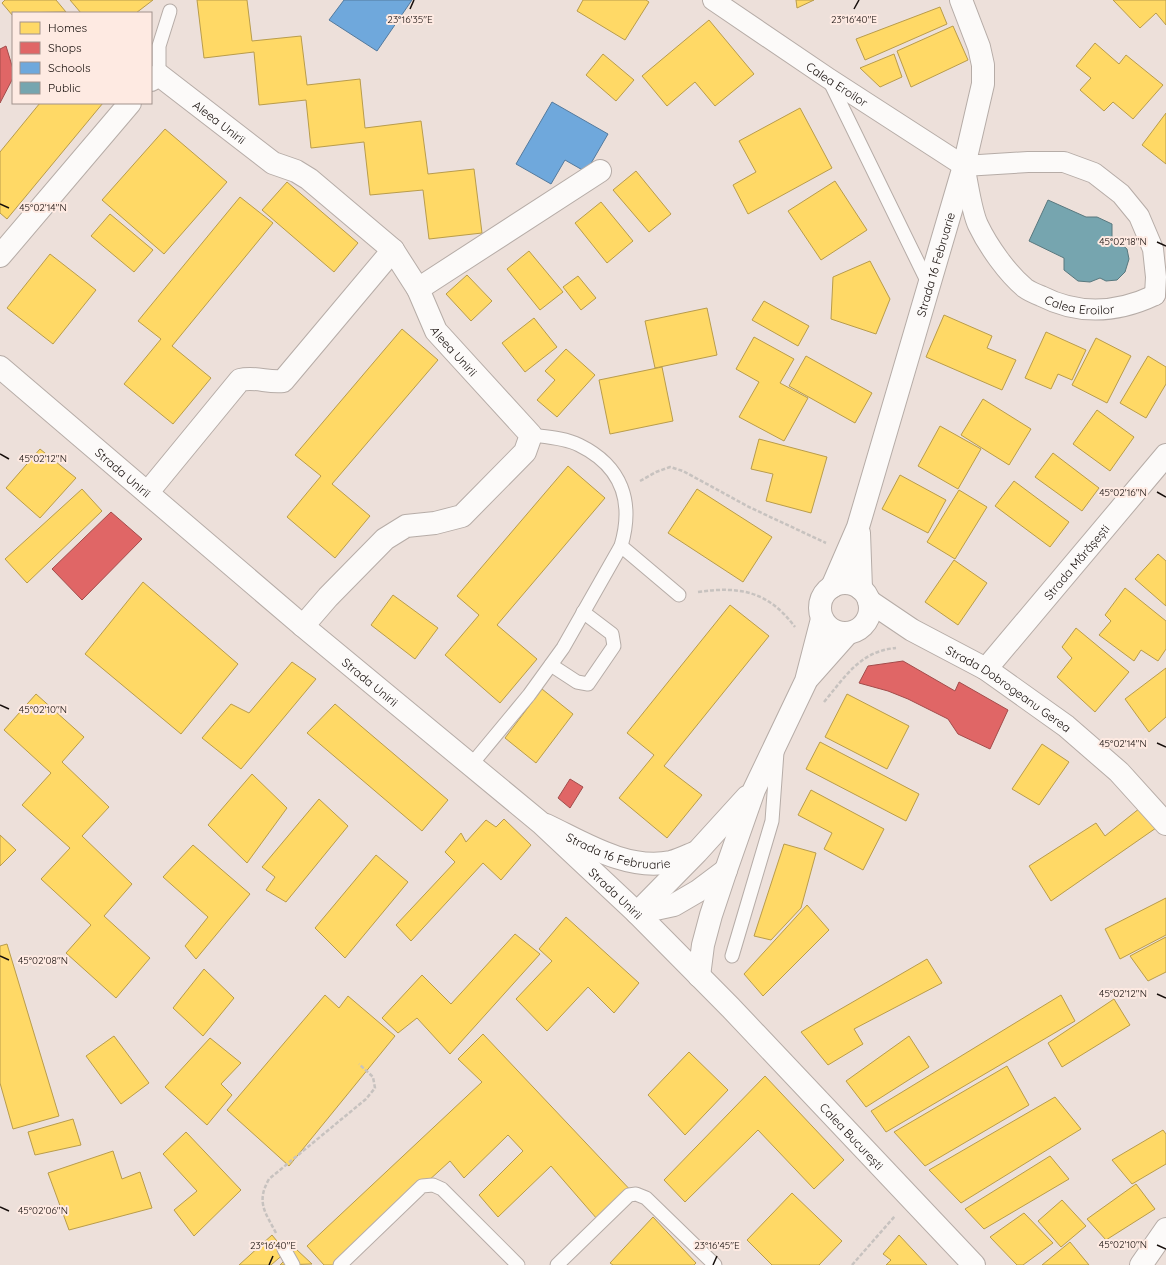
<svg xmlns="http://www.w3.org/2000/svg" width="1166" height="1265" font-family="Quicksand,sans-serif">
<rect width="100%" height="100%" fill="#ede0da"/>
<!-- homes -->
<g fill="#ffd966" stroke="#b99c4b">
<path d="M5 0H56L66 12 13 13V16L2 3Z"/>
<path d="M70 0H153L136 13H81Z"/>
<path d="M197 0H247L252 41 301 36 307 85 360 79 365 128 421 121 428 174 474 169 482 233 429 239 423 190 370 195 364 142 311 148 306 100 259 105 254 52 204 58Z"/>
<path d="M583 0H646L649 2 625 40 577 11Z"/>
<path d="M796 0H814L797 8Z"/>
<path d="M1113 0H1166V25L1156 13 1140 28Z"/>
<path d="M940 7 947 24 865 60 856 39Z"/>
<path d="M709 20 754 74 715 106 695 82 667 106 642 76Z"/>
<path d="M953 26 968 60 911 87 897 51Z"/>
<path d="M1095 43 1119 64 1126 55 1163 85 1133 119 1113 102 1104 111 1080 90 1091 78 1076 66Z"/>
<path d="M603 54 634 80 616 101 586 75Z"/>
<path d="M894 54 902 77 880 87 860 68Z"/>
<path d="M40 103H103L7 219 0 213V152Z"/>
<path d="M800 108 832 168 748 214 733 185 756 172 739 141Z"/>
<path d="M1166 113V164L1142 145Z"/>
<path d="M165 129 227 182 164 254 102 200Z"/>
<path d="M636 171 671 214 649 232 613 190Z"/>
<path d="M835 181 867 230 821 260 788 211Z"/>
<path d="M287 182 358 243 334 272 262 210Z"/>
<path d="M240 197 273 223 172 346 211 378 173 424 124 384 161 339 138 321Z"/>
<path d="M601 202 633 241 607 263 575 223Z"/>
<path d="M110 214 153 250 134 272 91 236Z"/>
<path d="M529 251 563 292 540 310 507 269Z"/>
<path d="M50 254 96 290 53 344 7 308Z"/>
<path d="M870 261 890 299 876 334 831 319 833 277Z"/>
<path d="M467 275 492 301 471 321 446 294Z"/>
<path d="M578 276 596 298 581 310 563 287Z"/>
<path d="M764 301 809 326 798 346 752 320Z"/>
<path d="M707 308 717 355 655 368 645 321Z"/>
<path d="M944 315 992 336 987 348 1016 360 1002 390 926 357Z"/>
<path d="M534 318 557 347 525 372 502 343Z"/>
<path d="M402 329 438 360 332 484 370 516 335 558 287 517 321 476 295 455Z"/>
<path d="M1046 332 1086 350 1072 380 1058 374 1051 389 1025 378Z"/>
<path d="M754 337 794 359 780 383 808 398 784 441 739 417 759 382 736 369Z"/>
<path d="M1096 338 1131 356 1107 403 1072 385Z"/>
<path d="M566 349 595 375 557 417 537 400 555 380 545 371Z"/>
<path d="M806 356 872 393 855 423 789 386Z"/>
<path d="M1148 356 1166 367V384L1146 418 1120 403Z"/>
<path d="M662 367 673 421 610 434 599 380Z"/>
<path d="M983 399 1031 429 1009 465 961 435Z"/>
<path d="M1097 410 1134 437 1110 471 1073 444Z"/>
<path d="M940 426 981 449 958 489 918 466Z"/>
<path d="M759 439 827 457 811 513 766 501 773 474 751 469Z"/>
<path d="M40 449 76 478 40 518 6 488Z"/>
<path d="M1053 453 1099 488 1082 511 1035 477Z"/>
<path d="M568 466 605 498 497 625 537 659 500 703 445 655 479 615 457 596Z"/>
<path d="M900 475 946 500 928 533 882 509Z"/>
<path d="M1014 481 1069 522 1050 547 995 506Z"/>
<path d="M82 489 102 511 27 583 5 559Z"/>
<path d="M697 489 772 537 743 582 668 533Z"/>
<path d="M959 490 987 507 955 559 927 542Z"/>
<path d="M1158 554 1166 561V606L1135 579Z"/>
<path d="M954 560 987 583 958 625 925 602Z"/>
<path d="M143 582 238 664 181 734 85 654Z"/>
<path d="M1125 588 1166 621V649L1158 661 1141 650 1134 661 1099 635 1111 621 1105 615Z"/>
<path d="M393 595 438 628 415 659 371 625Z"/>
<path d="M730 605 769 636 664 766 702 795 667 838 619 798 654 755 627 733Z"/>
<path d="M1076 628 1129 672 1095 712 1057 677 1072 658 1062 647Z"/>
<path d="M292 662 316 679 241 769 202 738 231 704 249 713Z"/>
<path d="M1166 668V717L1149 732 1125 699Z"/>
<path d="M542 689 573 714 536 763 505 738Z"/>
<path d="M36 694 84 737 62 762 109 807 82 836 132 884 104 916 150 958 116 998 66 953 91 925 41 879 70 848 22 805 51 773 4 730Z"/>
<path d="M847 694 909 726 887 769 825 737Z"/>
<path d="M335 704 448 800 422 831 307 733Z"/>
<path d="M820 742 919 794 906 821 806 769Z"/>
<path d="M1042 744 1069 762 1039 805 1012 789Z"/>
<path d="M252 774 287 808 247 863 208 825Z"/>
<path d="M811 790 884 829 863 870 824 849 832 833 798 815Z"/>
<path d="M319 799 348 826 286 902 266 890 275 877 262 867Z"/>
<path d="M1140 808 1156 828 1051 901 1029 866 1096 823 1105 836Z"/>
<path d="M504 819 531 845 501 880 483 863 411 941 396 925 455 862 445 852 461 833 466 842 486 820 496 827Z"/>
<path d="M0 835 16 850 0 866Z"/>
<path d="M784 844 816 853 801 908 771 940 754 936Z"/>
<path d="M193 845 250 894 196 959 185 946 208 917 163 877Z"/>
<path d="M376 855 408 882 345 958 315 928Z"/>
<path d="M1166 898V935L1120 959 1105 929Z"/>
<path d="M807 905 829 930 763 996 744 974Z"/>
<path d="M566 917 639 983 614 1013 588 987 547 1031 516 999 552 961 539 949Z"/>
<path d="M515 934 540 954 450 1054 417 1018 398 1033 382 1018 422 975 451 1004Z"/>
<path d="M1166 937V972L1148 981 1130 956Z"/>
<path d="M7 944 59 1116 13 1129 0 1083V946Z"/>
<path d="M927 959 942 983 854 1029 863 1044 828 1065 801 1032Z"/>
<path d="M204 969 234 998 203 1036 173 1008Z"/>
<path d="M325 995 339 1008 348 996 395 1036 289 1166 227 1110Z"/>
<path d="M1061 995 1075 1021 886 1132 871 1111Z"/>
<path d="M1114 999 1130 1025 1062 1067 1048 1043Z"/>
<path d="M483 1034 636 1196 604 1227 551 1166 498 1217 479 1195 523 1151 508 1135 464 1178 450 1161 336 1265H324L307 1246 482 1082 458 1059Z"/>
<path d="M114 1036 149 1083 121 1104 86 1056Z"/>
<path d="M909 1036 929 1067 866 1107 846 1081Z"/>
<path d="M210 1038 241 1063 221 1084 232 1095 207 1125 165 1087Z"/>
<path d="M689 1052 728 1090 685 1135 648 1095Z"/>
<path d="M1007 1066 1029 1105 925 1166 894 1132Z"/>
<path d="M765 1076 844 1160 814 1189 758 1130 685 1202 664 1180Z"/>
<path d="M1055 1097 1081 1129 961 1203 929 1170Z"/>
<path d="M73 1119 81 1145 35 1155 28 1132Z"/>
<path d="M1163 1130 1166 1134V1164L1132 1184 1112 1160Z"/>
<path d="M186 1132 241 1190 194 1236 174 1210 197 1191 163 1154Z"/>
<path d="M113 1151 122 1179 140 1172 152 1208 69 1230 48 1173Z"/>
<path d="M1050 1156 1069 1179 984 1229 965 1209Z"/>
<path d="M1136 1184 1155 1209 1106 1240 1087 1219Z"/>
<path d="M792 1193 842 1241 819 1265H772L747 1240Z"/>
<path d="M1062 1200 1086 1226 1061 1247 1038 1221Z"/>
<path d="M1024 1213 1053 1243 1023 1265H1017L990 1237Z"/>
<path d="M653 1217 696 1263 694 1265H613L610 1263Z"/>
<path d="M272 1235 286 1252 271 1265H239Z"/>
<path d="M899 1235 927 1265H886L891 1260 883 1254Z"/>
<path d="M1070 1242 1089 1265H1042Z"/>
<path d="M296 1249 312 1264 280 1265Z"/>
</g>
<!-- shops -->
<g fill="#e06666" stroke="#a34c4b">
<path d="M6 46 13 69V78L0 103V49Z"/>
<path d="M111 512 142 539 82 600 52 569Z"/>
<path d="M903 661 955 691 959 682 1008 710 990 749 958 734 948 719 908 699 888 691 859 683 868 666Z"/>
<path d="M570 779 583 787 570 808 558 798Z"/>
</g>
<!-- schools -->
<g fill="#6fa8dc" stroke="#547a9d">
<path d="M344 0H412L377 51 329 20Z"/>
<path d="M552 102 608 134 586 172 565 160 551 184 516 164Z"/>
</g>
<!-- public -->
<path fill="#76a5af" stroke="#59787e" d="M1048 200 1086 217H1097L1112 224V240L1119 242 1127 249 1129 259 1125 272 1117 280 1106 281 1100 278 1090 282 1078 281 1064 270V258L1029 241Z"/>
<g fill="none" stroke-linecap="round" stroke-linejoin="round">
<defs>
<g id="service">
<path d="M159 75V46L170 11"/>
<path d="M829 80 929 285"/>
<path d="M621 546 679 595"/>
<path d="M551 665 577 682 588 684 614 646 612 634 583 612"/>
<path d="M471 765 529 695 563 648 621 546C634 502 622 466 579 445 565 438 547 437 531 435"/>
<path d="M732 956 772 821 777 752"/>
<path d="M284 1249 293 1265"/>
<path d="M340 1265 422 1186 433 1185 442 1189 518 1265"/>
<path d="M557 1265 629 1195 636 1194 646 1198 715 1265"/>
</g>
<g id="pedestrian">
<path id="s1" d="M713 0 828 78 964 166 1028 162H1064L1094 173 1121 194 1139 216 1153 249 1156 277 1155 295"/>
<path id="s2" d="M964 166C968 182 971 210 978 225 988 246 1007 273 1025 288 1029 291 1036 294 1041 296 1078 315 1117 313 1155 295"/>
</g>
<g id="minor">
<path id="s3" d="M151 80 159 75 273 163 296 171 309 179 393 250 418 289 436 331 531 435 525 452 462 516 435 523 406 526 385 539 328 597 303 626"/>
<path d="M0 256 130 103"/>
<path d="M418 289 600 171"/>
<path d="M148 492 240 380C255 376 268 383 283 381L393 250"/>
<path d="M859 533 861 589"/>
<circle cx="845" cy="608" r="25"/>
<path id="s4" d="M832 587 858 527 964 166 983 84V65L979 47 961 0"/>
<path id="s5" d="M869 601 912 630 986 669 1066 726 1119 772 1166 824"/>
<path id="s6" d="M986 669 1166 455"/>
<path d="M809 677 848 633"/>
<path id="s7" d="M546 825C584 843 627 871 671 862 679 860 687 856 694 853"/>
<path d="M637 913 697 852 747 797"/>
<path d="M637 913 674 905 698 891 726 870"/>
<path d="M699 976 703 945 711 915 726 870 754 790 806 681 822 619"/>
<path d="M1141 1265 1166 1229"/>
</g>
<g id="primary">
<path id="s8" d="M0 367 303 626 541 823 637 913 731 1008 974 1265"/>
</g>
</defs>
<!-- service casing -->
<use href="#service" stroke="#b6aca7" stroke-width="15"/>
<!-- pedestrian casing -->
<use href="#pedestrian" stroke="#b6aca7" stroke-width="22"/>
<!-- minor casing -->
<use href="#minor" stroke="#b6aca7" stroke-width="24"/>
<!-- primary casing -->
<use href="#primary" stroke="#b6aca7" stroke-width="24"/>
<!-- path -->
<g stroke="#c7c2bf" stroke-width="2.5" stroke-dasharray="4 2" stroke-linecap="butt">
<path d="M640 481 656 472 670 467 683 471 749 507 826 543"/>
<path d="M698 592C740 586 768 591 795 627"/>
<path d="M824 702C845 677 860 651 896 648"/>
<path d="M276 1233C265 1212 256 1202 269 1179L366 1099 375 1088 373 1077 359 1064"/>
<path d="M852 1265 895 1216"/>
</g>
<!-- service -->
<use href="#service" stroke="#fcfaf9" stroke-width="13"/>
<!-- pedestrian -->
<use href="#pedestrian" stroke="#fcfaf9" stroke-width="20"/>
<!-- minor -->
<use href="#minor" stroke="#fcfaf9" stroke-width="22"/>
<!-- primary -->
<use href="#primary" stroke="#fcfaf9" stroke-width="22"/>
</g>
<!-- ticks -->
<path fill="none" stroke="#160e0b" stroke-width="1.5" d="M410 9 414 0M854 9 859 0M0 204 9 208M1157 242 1166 246M0 454 9 459M1157 492 1166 497M0 705 9 709M1157 743 1166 747M0 956 9 960M1157 994 1166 998M0 1207 9 1211M1157 1245 1166 1249M269 1265 273 1256M713 1265 717 1256"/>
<g text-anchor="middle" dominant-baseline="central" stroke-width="4" stroke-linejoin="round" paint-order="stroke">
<!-- street labels -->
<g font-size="12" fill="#160e0b" stroke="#feeae2">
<text stroke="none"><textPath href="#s1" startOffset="150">Calea Eroilor</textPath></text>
<text stroke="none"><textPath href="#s3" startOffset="86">Aleea Unirii</textPath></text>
<text stroke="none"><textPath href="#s4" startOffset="339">Strada 16 Februarie</textPath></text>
<text stroke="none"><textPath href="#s2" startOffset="198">Calea Eroilor</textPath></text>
<text stroke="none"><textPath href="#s3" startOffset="422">Aleea Unirii</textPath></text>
<text stroke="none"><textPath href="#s8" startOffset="162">Strada Unirii</textPath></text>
<text stroke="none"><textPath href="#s6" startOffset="140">Strada Mărășești</textPath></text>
<text stroke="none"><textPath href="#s8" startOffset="486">Strada Unirii</textPath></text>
<text stroke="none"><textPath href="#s5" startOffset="165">Strada Dobrogeanu Gerea</textPath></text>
<text stroke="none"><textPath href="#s7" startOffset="78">Strada 16 Februarie</textPath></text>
<text stroke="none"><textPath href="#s8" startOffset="810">Strada Unirii</textPath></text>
<text stroke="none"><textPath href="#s8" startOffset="1149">Calea București</textPath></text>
</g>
</g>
<g font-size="10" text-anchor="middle" fill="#160e0b" stroke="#feeae2" stroke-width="4" stroke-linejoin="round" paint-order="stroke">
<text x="410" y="23">23°16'35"E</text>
<text x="854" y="23">23°16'40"E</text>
<text x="43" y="211">45°02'14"N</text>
<text x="1123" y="245">45°02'18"N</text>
<text x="43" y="462">45°02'12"N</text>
<text x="1123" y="496">45°02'16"N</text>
<text x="43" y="713">45°02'10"N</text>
<text x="1123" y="747">45°02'14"N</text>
<text x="43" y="964">45°02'08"N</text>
<text x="1123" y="997">45°02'12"N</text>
<text x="43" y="1214">45°02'06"N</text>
<text x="1123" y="1248">45°02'10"N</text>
<text x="273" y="1249">23°16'40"E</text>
<text x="717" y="1249">23°16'45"E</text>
</g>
<!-- legend -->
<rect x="12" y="12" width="140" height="92" fill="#feeae2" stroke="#a1928c"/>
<rect x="20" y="22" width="20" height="12" fill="#ffd966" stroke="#a1928c"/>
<text x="48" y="32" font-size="12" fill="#160e0b">Homes</text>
<rect x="20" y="42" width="20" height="12" fill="#e06666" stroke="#a1928c"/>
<text x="48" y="52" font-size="12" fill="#160e0b">Shops</text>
<rect x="20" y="62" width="20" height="12" fill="#6fa8dc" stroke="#a1928c"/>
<text x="48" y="72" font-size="12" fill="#160e0b">Schools</text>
<rect x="20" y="82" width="20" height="12" fill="#76a5af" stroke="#a1928c"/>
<text x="48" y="92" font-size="12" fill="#160e0b">Public</text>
</svg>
